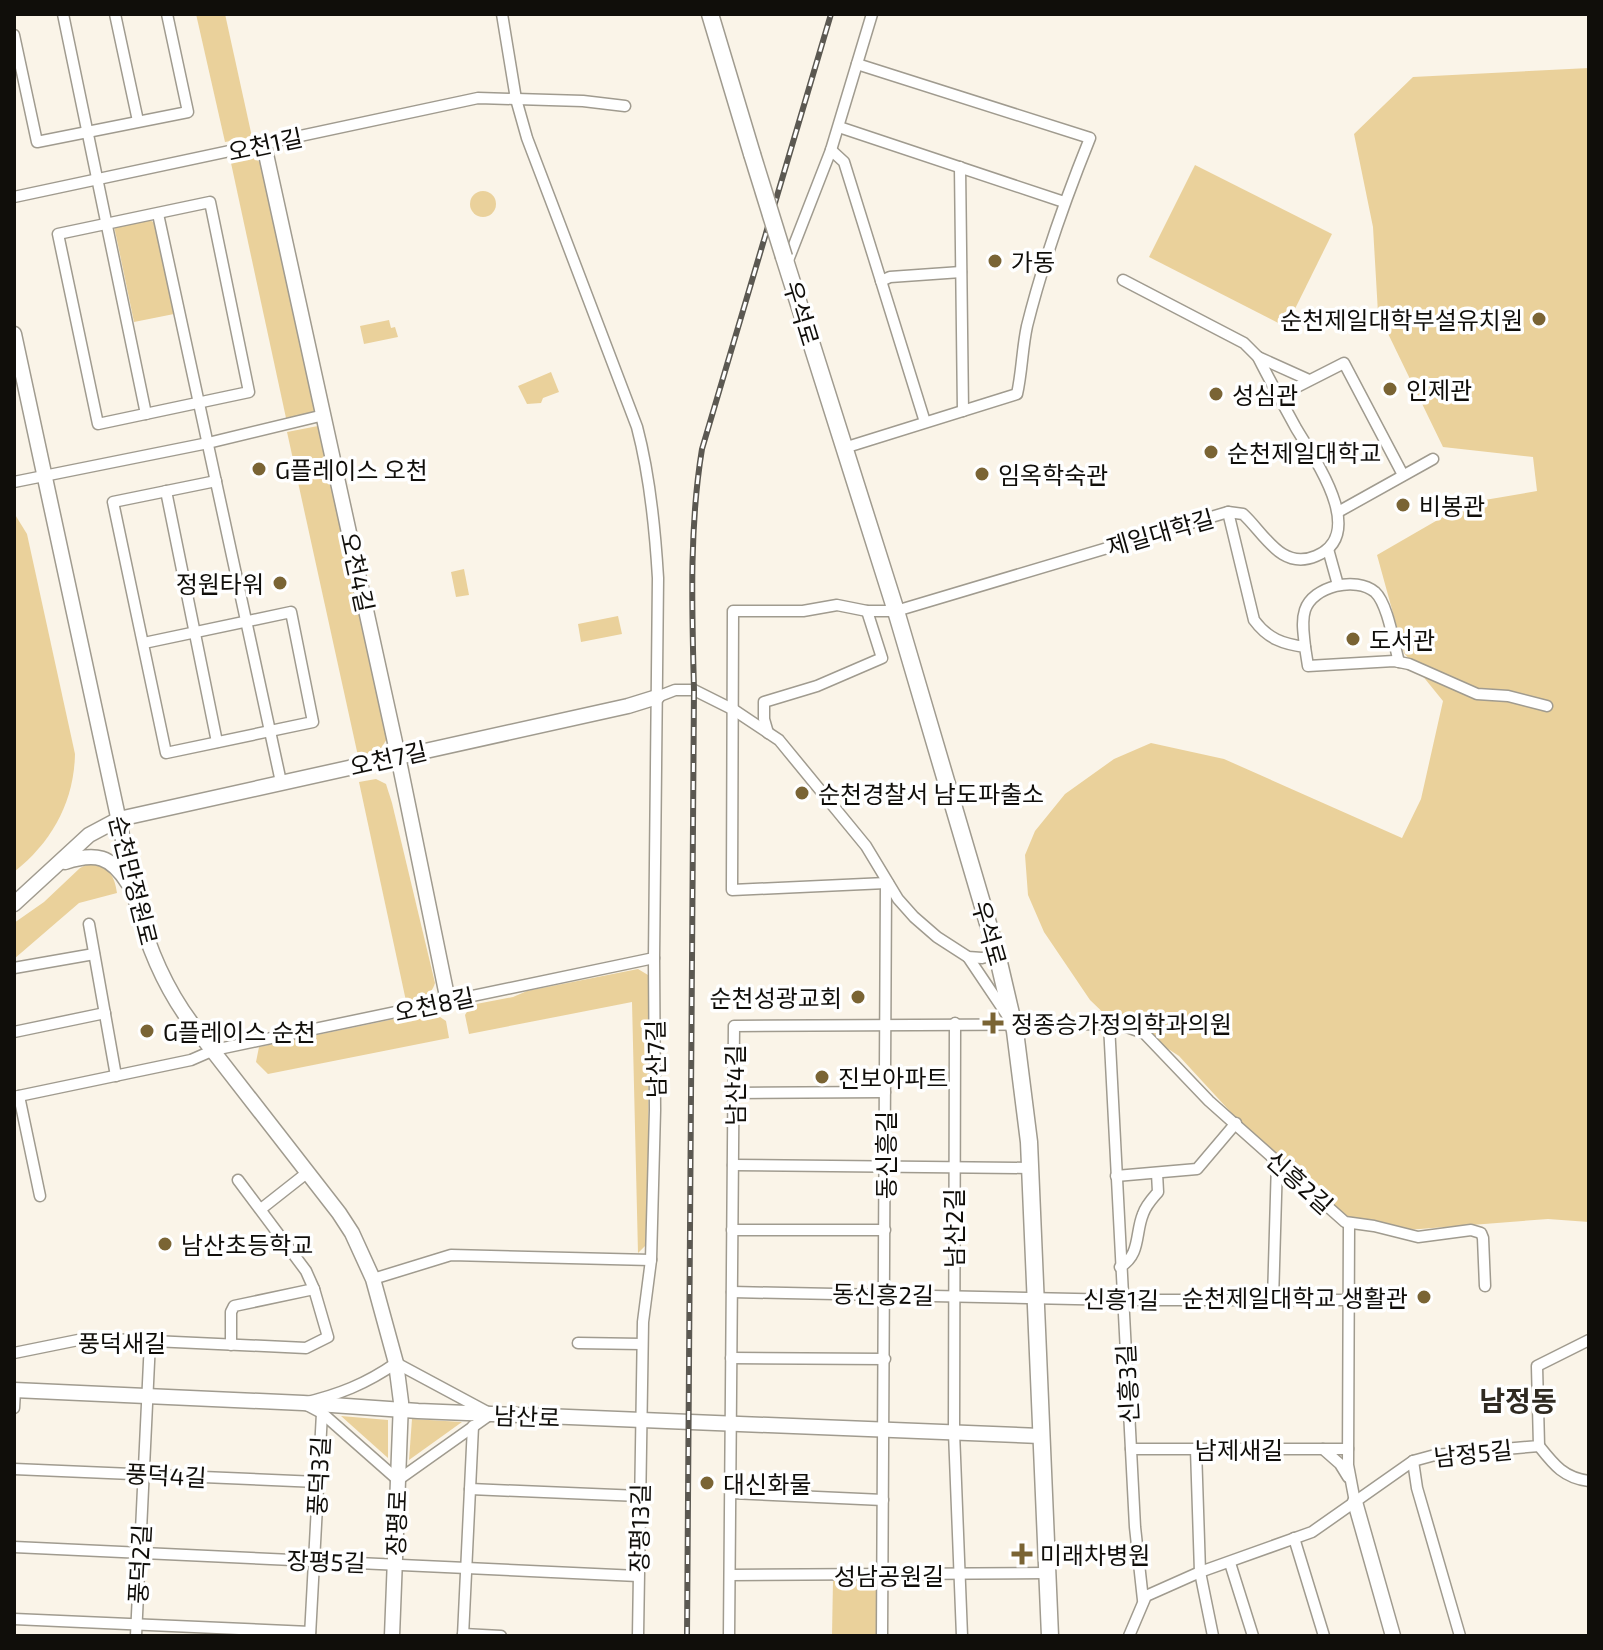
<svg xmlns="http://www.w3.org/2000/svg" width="1603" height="1650" font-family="'Exo 2','Noto Sans KR',sans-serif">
<rect width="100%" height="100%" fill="#faf4e8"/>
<!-- green -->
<g fill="#ead19b">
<path d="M196 14H225L252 137 225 142Z"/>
<path d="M1589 68V1222L1548 1219 1407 1230 1348 1219 1238 1120 1179 1056 1144 1033 1116 1025 1090 1000 1044 932 1028 895 1025 855 1035 831 1065 794 1114 759 1151 743 1224 759 1402 838 1421 799 1443 701 1404 653 1377 555 1467 503 1537 491 1533 457 1443 447 1378 313 1373 227 1354 134 1413 77Z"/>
<path d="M255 158 264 166 317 412 286 418 231 163Z"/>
<path d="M1195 165 1332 234 1286 327 1149 257Z"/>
<circle cx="483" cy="204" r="13"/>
<path d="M148 219 155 223 174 314 134 322 114 226Z"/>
<path d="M389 320 391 328 395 327 398 337 364 344 360 326Z"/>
<path d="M551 372 559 392 543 398 541 403 527 404 518 386Z"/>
<path d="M318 426 387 739 379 751 358 756 287 432Z"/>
<path d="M14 513 27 534 75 754C74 802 52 842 14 872Z"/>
<path d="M464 569 469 595 456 597 451 572Z"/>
<path d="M618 616 622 634 581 642 578 624Z"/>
<path d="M376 779 386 784 392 803 435 983C431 997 419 999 406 1001L359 782Z"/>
<path d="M90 863C108 863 115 877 117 893L79 903 14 959V923L44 902 80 868Z"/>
<path d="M638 969 648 975 649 1242 638 1253 632 1002 469 1034 465 1015 471 1005 513 997 527 991Z"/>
<path d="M437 1015 446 1021 449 1038 268 1074 256 1062 259 1047 394 1019 407 1021Z"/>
<path d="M341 1416 388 1420V1458Z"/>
<path d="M412 1419 462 1422 409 1460Z"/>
<path d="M833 1579H875L879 1585 876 1636H832Z"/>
</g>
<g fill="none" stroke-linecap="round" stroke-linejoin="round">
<defs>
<g id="street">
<path d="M63 14 146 414"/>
<path d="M115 14 138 121"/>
<path d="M502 14 516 99 527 138 637 427C650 476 655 527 658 578L654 958 655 1110 651 1260 643 1322 638 1636"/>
<path d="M14 35 37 142 188 112 167 14"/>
<path d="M839 127 1064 202"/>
<path d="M831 150 844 162 925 422"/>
<path d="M960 167 963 411"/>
<path d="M14 197 478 98 583 101 625 106"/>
<path d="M210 202 249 392 98 424 58 234Z"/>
<path d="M158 214 281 782"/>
<path d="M787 263 831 150 872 14"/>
<path d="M881 281 890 277 961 272"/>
<path d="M1258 357 1309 380"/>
<path d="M1279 396 1344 363 1403 475"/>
<path d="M844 448 1017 394C1022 372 1022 349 1027 326 1043 262 1065 200 1090 138L857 64"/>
<path d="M14 482 208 443 324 415"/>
<path d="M166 491 217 742"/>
<path d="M1228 512 1254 620C1268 639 1283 644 1305 647L1308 666 1394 661 1409 664 1477 694 1508 696 1547 706"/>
<path d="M1338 512 1433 459"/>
<path d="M1328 549 1338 585"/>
<path d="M867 611 837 605 803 611H733L732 890 886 883"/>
<path d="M144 643 291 612 313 722 166 753 113 502 216 481"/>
<path d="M1305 647C1304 635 1301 622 1305 610 1313 586 1356 576 1375 592 1388 604 1394 645 1399 662"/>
<path d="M657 697 675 690H694L734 710 779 740 866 846 898 899 914 917 937 937 968 957 982 958 997 954"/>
<path d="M768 733 764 719V702L817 686 882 658 867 611H896L1228 512 1243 514C1264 533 1281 571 1316 556 1369 534 1313 457 1296 428 1283 404 1270 381 1258 357L1244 343 1123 280"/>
<path d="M89 924 116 1076"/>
<path d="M968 957 1009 1018"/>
<path d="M14 968 94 954"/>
<path d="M955 1023 954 1432 962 1636"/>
<path d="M1109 1024 1124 1026 1144 1033 1209 1101 1345 1222 1374 1226 1418 1237 1471 1230 1481 1233 1483 1238 1485 1286"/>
<path d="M14 1032 105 1013"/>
<path d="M734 1093 885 1092"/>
<path d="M19 1096 40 1196"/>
<path d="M14 1097 191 1060 214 1050 654 958"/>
<path d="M733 1165 1030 1168"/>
<path d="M1116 1176 1197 1169 1236 1123"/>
<path d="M261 1209 308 1172"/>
<path d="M1349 1224 1348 1465 1355 1502"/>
<path d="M732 1230H885"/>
<path d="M1120 1267C1141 1255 1135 1233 1143 1214 1146 1205 1152 1199 1158 1192L1157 1173"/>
<path d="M373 1279 451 1255 651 1260"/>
<path d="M732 1292 1122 1300H1350"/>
<path d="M1273 1300 1277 1162"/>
<path d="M578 1343 642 1344"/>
<path d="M231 1345V1312L234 1306 314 1289"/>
<path d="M14 1353 88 1338 306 1348 328 1337 314 1289 306 1271 238 1180"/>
<path d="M731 1358 885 1359"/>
<path d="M396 1363 491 1414 398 1480 322 1413 303 1403C338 1395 366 1384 396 1363Z"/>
<path d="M14 1408 15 1390"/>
<path d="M1539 1446C1554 1465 1564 1478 1589 1481"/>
<path d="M1131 1449H1348"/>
<path d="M1196 1449 1200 1572 1213 1636"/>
<path d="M1323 1449 1340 1464 1348 1477"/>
<path d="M1413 1461 1417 1488 1460 1636"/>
<path d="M14 1469 318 1482"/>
<path d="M470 1489 640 1496"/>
<path d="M731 1493 883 1500"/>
<path d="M1294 1538 1324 1636"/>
<path d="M14 1547 638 1576"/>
<path d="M1230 1563 1253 1636"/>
<path d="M730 1575 1047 1573"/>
<path d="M14 1619 310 1632"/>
<path d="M463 1634 501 1636"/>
<path d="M136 1636 150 1341"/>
<path d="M310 1636 322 1413"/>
<path d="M463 1636 473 1426"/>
<path d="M729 1636 734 1026 1109 1024 1135 1527 1143 1600"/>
<path d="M882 1636 886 883H888"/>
<path d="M1129 1636 1146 1596 1200 1572 1312 1532 1413 1461 1435 1455 1539 1446 1537 1366 1589 1340"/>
</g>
<g id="secondary">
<path d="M264 145 398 756 448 1001"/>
<path d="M14 334 137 905C148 948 165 988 192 1024L339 1213 352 1233 373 1279 396 1363 401 1402 392 1636"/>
<path d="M65 862C96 852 111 856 128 883"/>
<path d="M14 904 89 835 119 819 628 706 657 697"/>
<path d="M14 1390 303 1403 418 1411 1040 1436"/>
<path d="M1355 1502 1393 1636"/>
</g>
<g id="primary">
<path d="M710 14 752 154"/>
<path d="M784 257 896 611 997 954 1015 1031 1029 1142 1050 1636"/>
</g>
</defs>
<!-- street casing -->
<use href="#street" stroke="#a09b8f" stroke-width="13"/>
<!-- secondary casing -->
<use href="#secondary" stroke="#a09b8f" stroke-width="17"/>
<!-- primary casing -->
<use href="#primary" stroke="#a09b8f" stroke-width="19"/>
<!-- street -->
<use href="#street" stroke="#fff" stroke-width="10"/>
<!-- secondary -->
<use href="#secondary" stroke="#fff" stroke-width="14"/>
<!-- primary -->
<use href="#primary" stroke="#fff" stroke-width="16"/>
<defs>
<path id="rail" d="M687 1636 694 690C692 610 689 528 702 449L831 14"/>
</defs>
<!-- rail casing -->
<use href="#rail" stroke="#5b5851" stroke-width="6"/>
<!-- rail -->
<use href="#rail" stroke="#fff" stroke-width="3" stroke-dasharray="9" stroke-linecap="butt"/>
<defs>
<path id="primary-bridge" d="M752 154 784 257"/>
</defs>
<!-- primary-bridge casing -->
<use href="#primary-bridge" stroke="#a09b8f" stroke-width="19" stroke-linecap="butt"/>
<!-- primary-bridge -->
<use href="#primary-bridge" stroke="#fff" stroke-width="16"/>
</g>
<!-- markers -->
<g fill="#7a6434" stroke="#fff" stroke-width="3">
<circle cx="995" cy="261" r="8"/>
<circle cx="1539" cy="319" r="8"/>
<circle cx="1390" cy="389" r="8"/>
<circle cx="1216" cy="394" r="8"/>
<circle cx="1211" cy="452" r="8"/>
<circle cx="259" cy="469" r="8"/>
<circle cx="982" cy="474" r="8"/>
<circle cx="1403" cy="505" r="8"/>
<circle cx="280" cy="583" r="8"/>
<circle cx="1353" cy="639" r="8"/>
<circle cx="802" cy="793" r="8"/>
<circle cx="858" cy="997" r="8"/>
<path d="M989 1011h8v8h8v8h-8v8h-8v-8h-8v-8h8z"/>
<circle cx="147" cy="1031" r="8"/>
<circle cx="822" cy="1077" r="8"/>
<circle cx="165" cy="1244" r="8"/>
<circle cx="1424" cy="1297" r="8"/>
<circle cx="707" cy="1483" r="8"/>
<path d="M1018 1542h8v8h8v8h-8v8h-8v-8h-8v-8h8z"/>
</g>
<g text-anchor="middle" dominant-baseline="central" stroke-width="7" stroke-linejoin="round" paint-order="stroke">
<!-- street labels -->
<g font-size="24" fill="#100e0a" stroke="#fff">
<text transform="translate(265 144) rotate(-12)">오천1길</text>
<text transform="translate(802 313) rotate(73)">우석로</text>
<text transform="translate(1160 532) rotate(-16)">제일대학길</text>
<text transform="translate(358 572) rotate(78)">오천4길</text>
<text transform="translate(388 758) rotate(-13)">오천7길</text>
<text transform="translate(134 880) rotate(76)">순천만정원로</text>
<text transform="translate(990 933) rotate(74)">우석로</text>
<text transform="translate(434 1004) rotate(-12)">오천8길</text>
<text transform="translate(655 1059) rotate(-91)">남산7길</text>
<text transform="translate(734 1085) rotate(-90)">남산4길</text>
<text transform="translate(885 1155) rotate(-90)">동신흥길</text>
<text transform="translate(1300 1182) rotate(42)">신흥2길</text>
<text transform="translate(953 1228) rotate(-90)">남산2길</text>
<text transform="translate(883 1294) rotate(1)">동신흥2길</text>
<text transform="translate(1121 1299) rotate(1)">신흥1길</text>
<text x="122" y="1342">풍덕새길</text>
<text transform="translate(1127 1384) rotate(-93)">신흥3길</text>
<text transform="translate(527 1416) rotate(2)">남산로</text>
<text x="1239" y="1449">남제새길</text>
<text transform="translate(1473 1453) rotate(-6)">남정5길</text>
<text transform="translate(166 1475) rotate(3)">풍덕4길</text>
<text transform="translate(318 1476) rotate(-87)">풍덕3길</text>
<text transform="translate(396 1523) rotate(-88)">장평로</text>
<text transform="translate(639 1528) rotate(-89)">장평13길</text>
<text transform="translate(326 1561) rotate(2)">장평5길</text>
<text transform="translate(139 1564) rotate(-87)">풍덕2길</text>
<text x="889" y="1575">성남공원길</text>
</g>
<!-- poi labels -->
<g font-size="24" fill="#100e0a" stroke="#fff" text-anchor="start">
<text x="1011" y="261">가동</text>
<text x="1523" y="319" text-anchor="end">순천제일대학부설유치원</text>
<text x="1406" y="389">인제관</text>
<text x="1232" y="394">성심관</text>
<text x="1227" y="452">순천제일대학교</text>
<text x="275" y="469">G플레이스 오천</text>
<text x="998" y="474">임옥학숙관</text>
<text x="1419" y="505">비봉관</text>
<text x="264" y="583" text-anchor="end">정원타워</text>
<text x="1369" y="639">도서관</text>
<text x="818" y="793">순천경찰서 남도파출소</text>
<text x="842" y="997" text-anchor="end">순천성광교회</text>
<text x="1011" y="1023">정종승가정의학과의원</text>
<text x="163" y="1031">G플레이스 순천</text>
<text x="838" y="1077">진보아파트</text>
<text x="181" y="1244">남산초등학교</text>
<text x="1408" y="1297" text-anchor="end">순천제일대학교 생활관</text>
<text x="723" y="1483">대신화물</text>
<text x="1040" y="1554">미래차병원</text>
</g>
<!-- quarter labels -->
<g font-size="28" font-weight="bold" fill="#2f2a21" stroke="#fff">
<text x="1518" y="1400">남정동</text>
</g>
</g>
<!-- border -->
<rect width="1603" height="1650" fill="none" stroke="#100e0a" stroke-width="32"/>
</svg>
